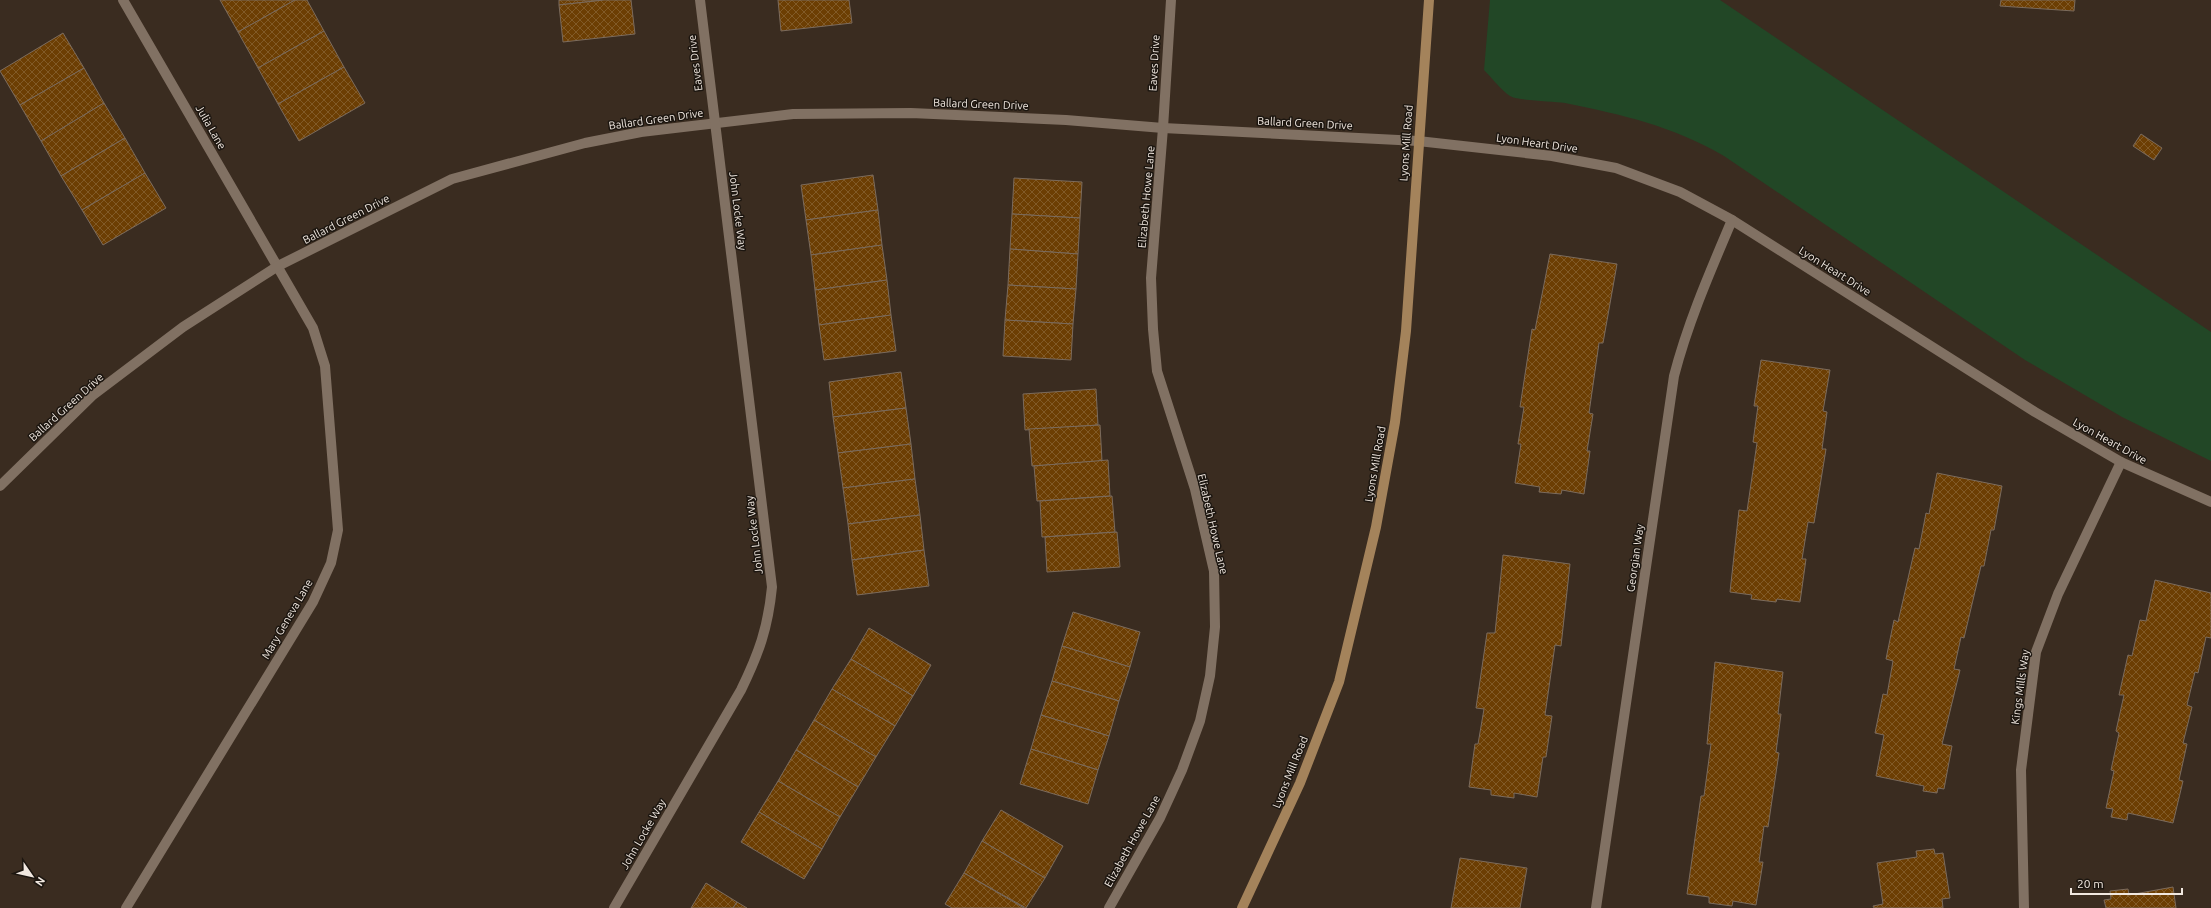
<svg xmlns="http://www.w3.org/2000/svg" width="2211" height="908" font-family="Ubuntu,sans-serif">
<defs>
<pattern id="building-cross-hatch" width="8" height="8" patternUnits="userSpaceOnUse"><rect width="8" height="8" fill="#6c3e03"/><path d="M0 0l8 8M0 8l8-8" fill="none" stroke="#815a27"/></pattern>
</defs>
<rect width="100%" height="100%" fill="#3a2c20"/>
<!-- green -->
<path fill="#224726" d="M1490 0H1720L2211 332V461L2122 417 2025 360 1724 156C1672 126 1624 115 1565 103 1553 101 1518 101 1510 96 1501 90 1492 78 1484 70Z"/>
<!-- building -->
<g fill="url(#building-cross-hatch)" stroke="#7b6b5d">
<path d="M220 0H295L238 32Z"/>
<path d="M295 0H307L324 31 258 68 238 32Z"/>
<path d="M559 0H604L559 5Z"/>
<path d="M604 0H631L635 34 563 42 559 5Z"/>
<path d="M778 0H849L852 23 781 31Z"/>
<path d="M2001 0H2075L2074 11 2000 6Z"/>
<path d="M324 31 344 67 278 104 258 68Z"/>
<path d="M63 33 84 68 20 105 0 71Z"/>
<path d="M344 67 365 103 299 141 278 104Z"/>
<path d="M84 68 104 103 41 141 20 105Z"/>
<path d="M104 103 125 138 61 176 41 141Z"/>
<path d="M2141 134 2162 148 2154 160 2133 146Z"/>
<path d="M125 138 145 173 82 210 61 176Z"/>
<path d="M145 173 166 208 103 245 82 210Z"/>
<path d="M873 175 878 210 806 220 801 185Z"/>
<path d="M1014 178 1082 182 1080 218 1012 214Z"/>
<path d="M878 210 882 245 811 255 806 220Z"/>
<path d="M1012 214 1080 218 1078 254 1010 249Z"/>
<path d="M882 245 887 280 815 290 811 255Z"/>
<path d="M1010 249 1078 254 1076 289 1008 285Z"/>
<path d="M1550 254 1617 264 1603 343H1599L1589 413 1593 414 1587 451H1590L1584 494 1562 490 1561 494 1539 492 1540 487 1515 483 1521 444H1518L1524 407H1520L1532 329 1535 330Z"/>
<path d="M887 280 891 315 819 325 815 290Z"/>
<path d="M1008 285 1076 289 1073 324 1005 320Z"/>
<path d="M891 315 896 351 824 360 819 325Z"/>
<path d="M1005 320 1073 324 1071 360 1003 356Z"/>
<path d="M1761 360 1830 370 1823 411 1827 412 1822 449H1826L1814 523 1808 522 1802 559H1806L1800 602 1777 599 1776 602 1751 599 1752 595 1730 592 1739 510 1747 511 1757 443 1753 442 1758 406H1754Z"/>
<path d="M901 372 906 408 833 417 829 382Z"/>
<path d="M1096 389 1098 425 1025 430 1023 394Z"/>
<path d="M906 408 911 444 838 453 833 417Z"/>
<path d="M1100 425 1102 461 1032 466 1029 429Z"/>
<path d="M911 444 915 479 843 488 838 453Z"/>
<path d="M1108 460 1110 496 1037 501 1034 466Z"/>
<path d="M1937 473 2002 486 1994 530H1991L1984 566H1981L1964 638 1961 637 1954 669 1960 670 1942 744 1952 746 1944 789 1938 788 1937 793 1923 791 1924 786 1876 776 1884 735 1875 733 1883 694 1887 695 1893 661 1886 659 1894 620 1898 622 1915 548 1919 549 1926 513 1929 514Z"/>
<path d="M915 479 920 515 848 524 843 488Z"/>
<path d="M1112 496 1115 532 1042 537 1040 501Z"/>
<path d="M920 515 924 550 852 560 848 524Z"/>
<path d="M1117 532 1120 567 1047 572 1045 537Z"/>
<path d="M924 550 929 586 857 595 852 560Z"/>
<path d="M1503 555 1570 564 1561 646 1555 645 1545 715 1552 716 1546 757H1543L1537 797 1514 793V798L1491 795V790L1469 787 1475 744H1478L1484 709 1476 708 1487 633H1495Z"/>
<path d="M2155 580 2211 593V638L2206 637 2198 673 2195 672 2187 705 2192 707 2183 743 2187 744 2179 780 2183 781 2173 823 2128 813 2127 820 2111 817 2113 809 2106 808 2114 771 2111 770 2119 733 2116 731 2124 695H2119L2128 655 2132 656 2140 620 2146 621Z"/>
<path d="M1073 612 1140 632 1130 667 1062 646Z"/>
<path d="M869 628 931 665 913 696 851 659Z"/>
<path d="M1062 646 1130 667 1119 701 1052 681Z"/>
<path d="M851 659 913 696 895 726 832 689Z"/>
<path d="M1715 662 1783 672 1778 714H1781L1776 752 1779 753 1768 827 1764 826 1759 862H1763L1756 905 1733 901 1732 906 1709 903V897L1687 894 1701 796H1704L1711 744H1707Z"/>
<path d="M1052 681 1119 701 1109 736 1041 715Z"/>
<path d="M832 689 895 726 876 757 814 720Z"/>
<path d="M1041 715 1109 736 1098 770 1031 749Z"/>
<path d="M814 720 876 757 858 787 796 750Z"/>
<path d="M1031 749 1098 770 1088 804 1020 784Z"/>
<path d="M796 750 858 787 840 817 778 781Z"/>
<path d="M778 781 840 817 822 849 759 812Z"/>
<path d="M1001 810 1063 846 1045 878 982 841Z"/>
<path d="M759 812 822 849 804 879 741 842Z"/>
<path d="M982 841 1045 878 1026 908 964 873Z"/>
<path d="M1934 849 1935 854 1943 853 1950 898 1942 899 1943 908H1874L1873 906 1883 904 1877 863 1917 857 1916 851Z"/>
<path d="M1460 858 1527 868 1520 908H1451Z"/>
<path d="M964 873 1024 908H952L945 904Z"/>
<path d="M706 883 737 902 733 908H691Z"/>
<path d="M2173 887 2176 908H2106L2104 900 2111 899 2110 891 2128 889 2129 895Z"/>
<path d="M737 902 747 908H733Z"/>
</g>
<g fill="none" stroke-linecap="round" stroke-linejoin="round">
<!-- minor -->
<g stroke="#817163" stroke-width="10">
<path d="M123 0 313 328 325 366 338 530 331 563 313 602 126 908"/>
<path d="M0 486 93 395 183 327 278 266 452 179 585 143 641 132 793 114 911 113 1066 120 1163 128 1418 141 1552 156 1616 168 1680 192 1732 220 2035 412 2121 462 2211 502"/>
<path d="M614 908 741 690C759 653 768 628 772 587L700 0"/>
<path d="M1109 908 1160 818 1182 770 1200 721 1210 676 1215 627 1214 571 1195 489 1157 371 1153 329 1151 278 1163 128 1171 0"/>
<path d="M1596 908 1674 376C1688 322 1710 272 1732 220"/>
<path d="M2024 908 2021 770 2036 652 2058 594 2121 462"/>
</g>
<!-- secondary -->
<path stroke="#a4835b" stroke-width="10" d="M1242 908 1300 783 1339 682 1376 527 1395 422 1406 331 1429 0"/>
</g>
<g text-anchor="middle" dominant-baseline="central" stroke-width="3" stroke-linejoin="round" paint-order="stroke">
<!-- street labels -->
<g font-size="11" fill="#f1e8e0" stroke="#1c1610">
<text transform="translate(695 63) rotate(-97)">Eaves Drive</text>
<text transform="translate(1154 63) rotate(-87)">Eaves Drive</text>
<text transform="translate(981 104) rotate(2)">Ballard Green Drive</text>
<text transform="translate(656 119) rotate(-8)">Ballard Green Drive</text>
<text transform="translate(1305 123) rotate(3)">Ballard Green Drive</text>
<text transform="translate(211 127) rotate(60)">Julia Lane</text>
<text transform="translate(1406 143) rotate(-86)">Lyons Mill Road</text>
<text transform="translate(1537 143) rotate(8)">Lyon Heart Drive</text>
<text transform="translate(1146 197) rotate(-85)">Elizabeth Howe Lane</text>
<text transform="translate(738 211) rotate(83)">John Locke Way</text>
<text transform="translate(346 219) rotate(-27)">Ballard Green Drive</text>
<text transform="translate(1835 271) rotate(32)">Lyon Heart Drive</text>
<text transform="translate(66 407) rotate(-42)">Ballard Green Drive</text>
<text transform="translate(2110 441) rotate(29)">Lyon Heart Drive</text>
<text transform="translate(1375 464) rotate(-80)">Lyons Mill Road</text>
<text transform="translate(1213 524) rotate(77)">Elizabeth Howe Lane</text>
<text transform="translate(754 535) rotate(-97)">John Locke Way</text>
<text transform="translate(1635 558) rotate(-82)">Georgian Way</text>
<text transform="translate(287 619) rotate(-60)">Mary Geneva Lane</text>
<text transform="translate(2020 687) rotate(-82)">Kings Mills Way</text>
<text transform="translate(1290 772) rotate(-68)">Lyons Mill Road</text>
<text transform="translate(643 834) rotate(-60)">John Locke Way</text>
<text transform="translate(1132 841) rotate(-61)">Elizabeth Howe Lane</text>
</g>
</g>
<!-- north arrow -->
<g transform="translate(32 876) rotate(124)" stroke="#1c1610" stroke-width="3" paint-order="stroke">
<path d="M0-3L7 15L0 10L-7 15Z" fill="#f1e8e0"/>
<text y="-6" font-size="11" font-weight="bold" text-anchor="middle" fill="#f1e8e0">N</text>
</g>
<!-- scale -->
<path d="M2071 888v6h111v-6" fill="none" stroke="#f1e8e0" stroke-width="2"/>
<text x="2077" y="888" font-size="12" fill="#f1e8e0" stroke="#1c1610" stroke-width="3" paint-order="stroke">20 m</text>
</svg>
